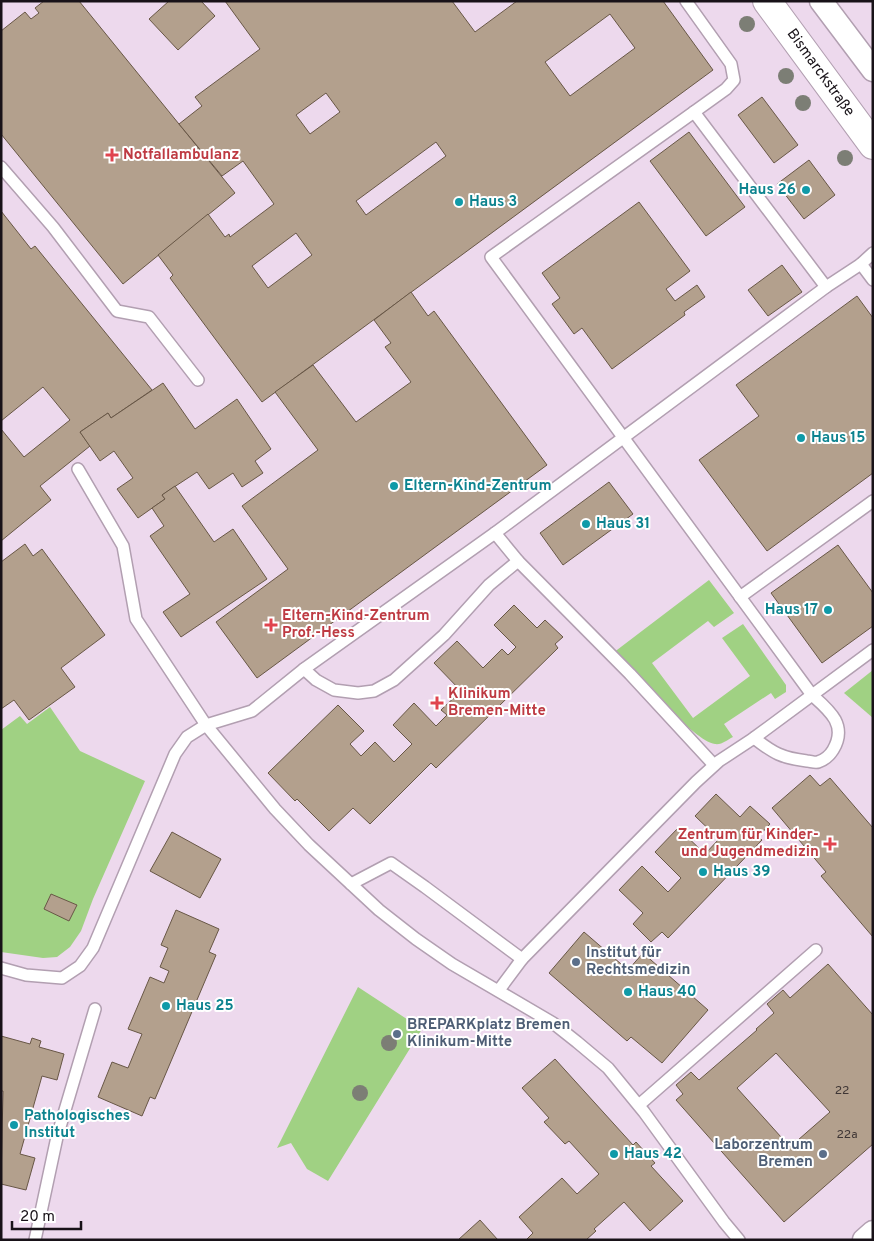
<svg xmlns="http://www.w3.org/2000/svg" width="874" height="1241" font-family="Overpass,sans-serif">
<rect width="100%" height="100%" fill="#edd9ed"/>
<!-- green -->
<g fill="#a0d183">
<path d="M709 580 734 613 714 627 708 621 652 663 693 718 750 676 722 638 743 624 786 685V692L775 699 771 693 724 724 733 737C727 740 722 745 715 744 695 742 631 670 613 653Z"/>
<path d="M873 670V718L844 693Z"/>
<path d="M50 707 80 751 145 781 93 899 81 931 70 947 57 957 43 958 1 952V730L20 716 27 724Z"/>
<path d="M358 987 422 1029 328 1181 307 1169 291 1143 277 1148Z"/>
</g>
<!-- building -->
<g fill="#b3a08d" stroke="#685746" fill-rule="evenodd">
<path d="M44 1H79L235 193 123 284 1 134V31L25 12 31 19 39 13 35 8Z"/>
<path d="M169 1H201L215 16 178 50 149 19Z"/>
<path d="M225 1H452L475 32 517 1H663L713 70 262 402 170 278 173 275 158 255 208 214 225 237 229 234 230 237 274 204 243 161 222 176 179 124 202 106 195 97 260 49ZM610 14 635 48 570 96 545 62ZM326 93 340 112 310 134 296 115ZM436 142 446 156 366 215 356 201ZM296 233 312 255 268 288 252 266Z"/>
<path d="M762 97 798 145 774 163 738 115Z"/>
<path d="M689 132 745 207 706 236 650 161Z"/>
<path d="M809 160 835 195 804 219 777 184Z"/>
<path d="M639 202 690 271 666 289 675 301 697 285 705 297 684 312 685 315 612 369 582 328 574 334 552 304 560 298 542 273Z"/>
<path d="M1 211 31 249 35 246 152 390 111 418 108 413 80 432 90 446 40 486 51 500 1 541V429L24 457 70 420 43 387 1 421Z"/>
<path d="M782 265 802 292 768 316 748 290Z"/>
<path d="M411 292 428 316 434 311 547 465 257 678 216 622 288 569 242 506 318 450 275 392 313 365 356 422 411 382 385 347 391 343 374 320Z"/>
<path d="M857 296 873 318V473L767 551 699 460 759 416 736 385Z"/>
<path d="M163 383 195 429 237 399 271 449 255 461 263 473 242 487 233 473 209 489 197 472 162 495 165 499 138 518 117 489 133 478 114 451 100 461 80 432 108 413 111 418Z"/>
<path d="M609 482 633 514 563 565 540 533Z"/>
<path d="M175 486 214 542 233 529 267 579 181 637 163 612 190 594 150 536 164 526 152 508 165 499 162 495Z"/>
<path d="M25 544 33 556 42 549 105 635 61 668 75 687 29 720 14 700 1 709V562Z"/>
<path d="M838 545 873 593V626L822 663 771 593Z"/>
<path d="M514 605 537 628 545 620 563 637 555 644 558 648 436 768 431 763 370 824 353 808 329 831 297 799 295 801 268 773 338 705 364 731 350 744 361 756 375 742 394 762 412 744 393 725 414 703 436 726 447 715 441 710 461 691 434 663 457 641 483 668 502 649 508 655 516 647 494 625Z"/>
<path d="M810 775 820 786 830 778 873 828V937L821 876 826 872 772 808Z"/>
<path d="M716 794 740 817 750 806 770 824 758 837 762 840 668 938 662 932 651 942 633 924 643 913 619 890 642 866 668 892 681 878 655 852 678 828 705 854 719 839 695 816Z"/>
<path d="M172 832 221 859 200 898 150 871Z"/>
<path d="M51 894 77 905 69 921 44 909Z"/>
<path d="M176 910 219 929 209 952 216 955 155 1099 150 1097 142 1116 98 1097 112 1062 128 1068 142 1034 128 1029 150 977 164 983 169 971 160 967 168 948 161 945Z"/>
<path d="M584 932 628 970 643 953 708 1010 662 1063 631 1037 627 1041 549 973Z"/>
<path d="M828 964 873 1015V1144L784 1222 676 1100 683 1094 676 1085 691 1072 699 1080 757 1030 756 1029 774 1013 767 1004 783 990 790 998ZM776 1053 830 1112 790 1147 737 1088Z"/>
<path d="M1 1036 30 1044 32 1038 41 1041 39 1047 64 1054 57 1080 42 1076 20 1154 35 1158 26 1190 1 1184 3 1091H1Z"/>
<path d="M555 1059 633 1145 636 1142 655 1163 651 1166 683 1201 650 1231 624 1202 594 1229 596 1231 586 1240H526L533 1233 519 1217 562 1178 577 1194 599 1174 569 1141 565 1144 544 1122 549 1118 522 1088Z"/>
<path d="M480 1220 498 1240H458Z"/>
</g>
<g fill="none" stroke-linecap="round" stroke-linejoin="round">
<defs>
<g id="lane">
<path d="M686 1 731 64 734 80 726 89 694 112 826 287 861 264 873 253"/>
<path d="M694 112 491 257 812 695C829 710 848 725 833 750 830 755 824 760 818 762 815 763 810 761 807 761 782 758 773 753 754 738"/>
<path d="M1 167 53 227 117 311 149 317 198 380"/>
<path d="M861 264 873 280"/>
<path d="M78 469 123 546 136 619 206 725 275 809 309 845 379 910 416 939 452 964 553 1023 577 1042 608 1068 644 1112 724 1222 739 1240"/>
<path d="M495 533 518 561 630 674 714 765"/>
<path d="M740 597 873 501"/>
<path d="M304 669 316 680 334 690 358 693 374 691 394 680 444 635 489 585 518 561"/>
<path d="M351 884 391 863 425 887 522 959"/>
<path d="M1 968 26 975 62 978 80 966 93 948 175 754 187 737 206 725 252 711 304 669 495 533 826 287"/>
<path d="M499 990 522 959 696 782 719 761 754 738 873 650"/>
<path d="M639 1105 816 950"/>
<path d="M35 1240 57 1137 95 1009"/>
</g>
<g id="street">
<path d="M821 1 873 70"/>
<path d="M864 1240 873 1232"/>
</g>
<path id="primary" d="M767 1 873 145"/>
</defs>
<!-- lane casing -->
<use href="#lane" stroke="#b29fb1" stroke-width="14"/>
<!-- street casing -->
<use href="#street" stroke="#b29fb1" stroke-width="25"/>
<!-- primary casing -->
<use href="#primary" stroke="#b29fb1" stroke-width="30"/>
<!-- lane -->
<use href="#lane" stroke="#fff" stroke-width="11"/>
<!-- street -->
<use href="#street" stroke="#fff" stroke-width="22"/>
<!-- primary -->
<use href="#primary" stroke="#fff" stroke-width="28"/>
</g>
<!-- trees -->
<g fill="#7c7e75">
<circle cx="747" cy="24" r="8"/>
<circle cx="786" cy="76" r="8"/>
<circle cx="803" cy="103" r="8"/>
<circle cx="845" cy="158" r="8"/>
<circle cx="389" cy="1043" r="8"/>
<circle cx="360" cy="1093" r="8"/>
</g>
<!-- markers -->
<g fill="#e0444e" stroke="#fff" stroke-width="2">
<path d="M109.5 147.5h5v5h5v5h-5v5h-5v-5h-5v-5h5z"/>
<path d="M268.5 617.5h5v5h5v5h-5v5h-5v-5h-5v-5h5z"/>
<path d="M434.5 695.5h5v5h5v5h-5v5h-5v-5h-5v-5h5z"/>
<path d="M827.5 836.5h5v5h5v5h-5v5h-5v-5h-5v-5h5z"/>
</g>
<g fill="#0f9aa8" stroke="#fff" stroke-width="2">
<circle cx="806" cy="190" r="5"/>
<circle cx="459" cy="202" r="5"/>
<circle cx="801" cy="438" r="5"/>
<circle cx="394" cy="486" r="5"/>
<circle cx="586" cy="524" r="5"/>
<circle cx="828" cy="610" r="5"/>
<circle cx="703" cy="872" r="5"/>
<circle cx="628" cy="992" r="5"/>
<circle cx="166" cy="1006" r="5"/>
<circle cx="14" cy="1125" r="5"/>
<circle cx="614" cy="1154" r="5"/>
</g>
<g fill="#5c6f8a" stroke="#fff" stroke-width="2">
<circle cx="576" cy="962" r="5"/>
<circle cx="397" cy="1034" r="5"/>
<circle cx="823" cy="1154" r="5"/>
</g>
<g text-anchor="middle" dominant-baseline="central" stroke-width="4" stroke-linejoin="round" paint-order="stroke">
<!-- number labels -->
<g font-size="12" fill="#3f3635">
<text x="842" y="1091">22</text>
<text x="847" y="1135">22a</text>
</g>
<!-- street labels -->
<g font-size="15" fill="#181218" stroke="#fff">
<text transform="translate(820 73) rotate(54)">Bismarckstraße</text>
</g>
<!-- health labels -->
<g font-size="15" font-weight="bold" fill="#be3a42" stroke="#fff" text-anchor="start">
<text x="123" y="155">Notfallambulanz</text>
<text x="282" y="616">Eltern-Kind-Zentrum<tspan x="282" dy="17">Prof.-Hess</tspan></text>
<text x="448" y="694">Klinikum<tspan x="448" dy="17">Bremen-Mitte</tspan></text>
<text x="819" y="835" text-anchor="end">Zentrum für Kinder-<tspan x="819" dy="17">und Jugendmedizin</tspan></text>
</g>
<!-- culture labels -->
<g font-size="15" font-weight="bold" fill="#0d838f" stroke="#fff" text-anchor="start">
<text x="796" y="190" text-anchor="end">Haus 26</text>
<text x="469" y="202">Haus 3</text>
<text x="811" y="438">Haus 15</text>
<text x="404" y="486">Eltern-Kind-Zentrum</text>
<text x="596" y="524">Haus 31</text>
<text x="818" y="610" text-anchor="end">Haus 17</text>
<text x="713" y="872">Haus 39</text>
<text x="638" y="992">Haus 40</text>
<text x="176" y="1006">Haus 25</text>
<text x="24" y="1116">Pathologisches<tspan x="24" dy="17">Institut</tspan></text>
<text x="624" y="1154">Haus 42</text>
</g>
<!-- service labels -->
<g font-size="15" font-weight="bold" fill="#4e5e75" stroke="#fff" text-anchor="start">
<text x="586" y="953">Institut für<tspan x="586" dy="17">Rechtsmedizin</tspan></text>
<text x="407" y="1025">BREPARKplatz Bremen<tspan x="407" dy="17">Klinikum-Mitte</tspan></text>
<text x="813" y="1145" text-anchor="end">Laborzentrum<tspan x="813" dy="17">Bremen</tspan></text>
</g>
</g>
<!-- border -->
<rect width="874" height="1241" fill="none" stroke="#181218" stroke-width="5"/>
<!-- scale -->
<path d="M12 1221v8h69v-8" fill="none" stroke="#181218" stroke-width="2.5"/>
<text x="20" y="1221" font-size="15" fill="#181218" stroke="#ffffff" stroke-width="4" paint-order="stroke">20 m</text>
</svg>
